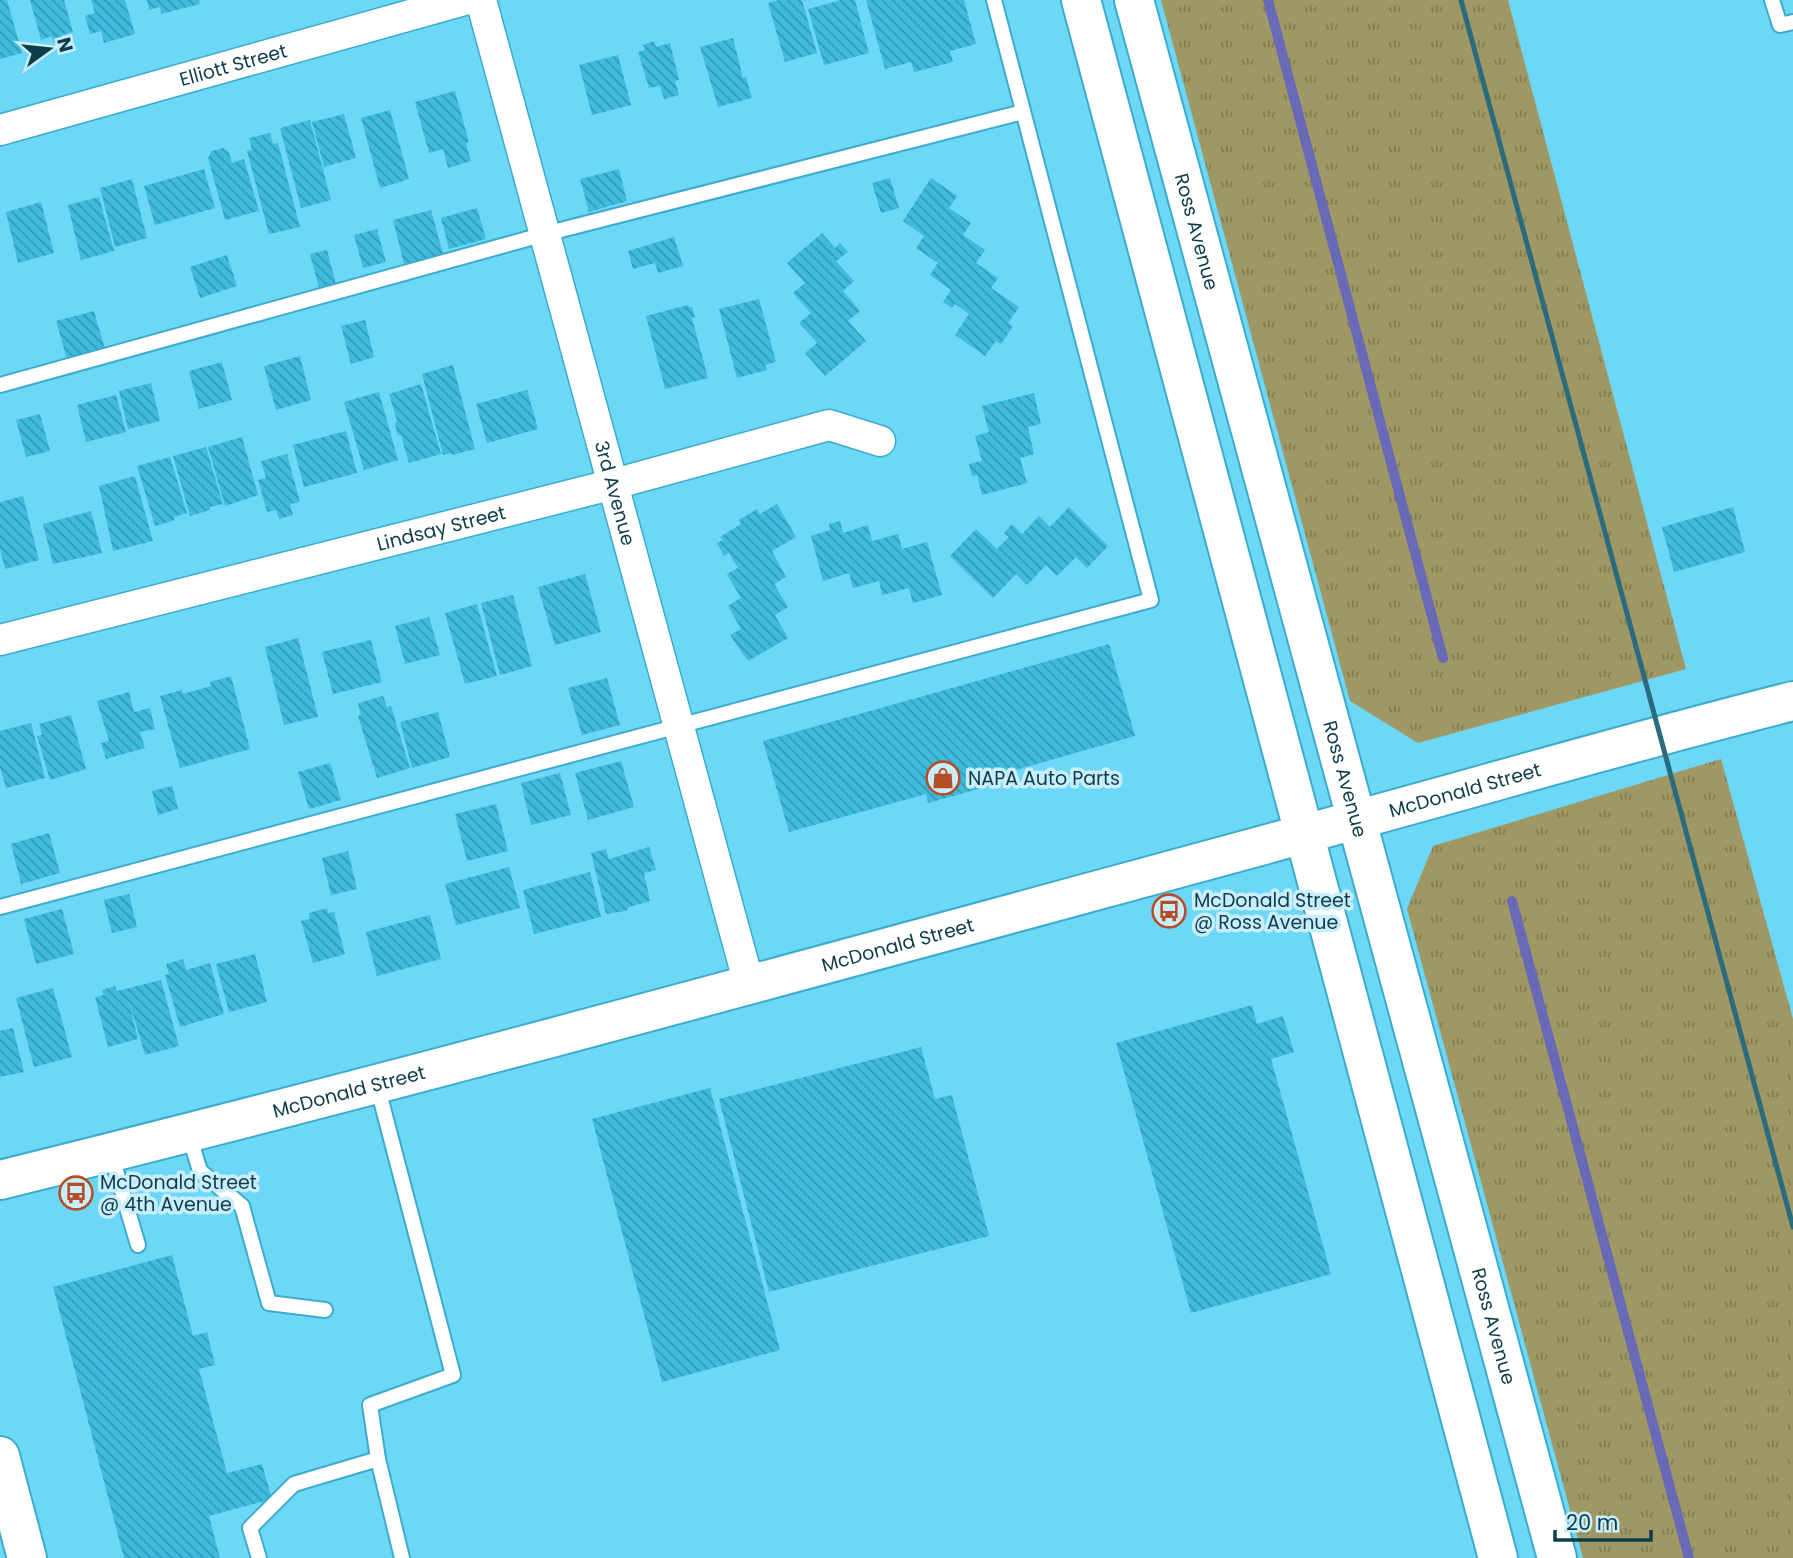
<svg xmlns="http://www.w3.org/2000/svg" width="1793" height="1558" font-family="Poppins,sans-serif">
<defs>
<pattern id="grass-tufts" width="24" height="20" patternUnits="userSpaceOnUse" patternTransform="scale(1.75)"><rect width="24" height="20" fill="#a09864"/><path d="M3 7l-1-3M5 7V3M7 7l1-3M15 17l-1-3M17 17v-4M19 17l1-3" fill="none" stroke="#817d54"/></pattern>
<pattern id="building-back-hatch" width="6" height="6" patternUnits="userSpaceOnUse" patternTransform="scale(1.75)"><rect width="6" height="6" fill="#3fbbde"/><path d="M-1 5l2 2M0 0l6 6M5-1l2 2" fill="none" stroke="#3399b6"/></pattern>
</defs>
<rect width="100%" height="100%" fill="#6dd7f7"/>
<!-- grass -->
<g fill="url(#grass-tufts)">
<path d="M1161 0H1508L1686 669 1418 743 1350 701Z"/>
<path d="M1721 759 1793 1019V1558H1583L1407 909 1433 846Z"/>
</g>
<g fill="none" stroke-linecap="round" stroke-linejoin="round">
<!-- stream -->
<g stroke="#686ab7" stroke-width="10">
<path d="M1268 0 1443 658"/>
<path d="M1512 901 1689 1558"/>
</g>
</g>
<!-- building -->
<g fill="url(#building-back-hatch)">
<path d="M0 0H7L22 53 0 59Z"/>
<path d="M30 0H64L73 32 62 35 63 40 54 43 52 36 41 40Z"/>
<path d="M91 0H125L135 34 104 43 101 31 90 34 85 16 95 13Z"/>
<path d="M147 0H199L200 4 161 14 160 7 149 10Z"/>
<path d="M779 0H802L817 53 785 62 768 3Z"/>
<path d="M841 0H855L869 53 824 65 808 9Z"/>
<path d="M866 0H964L976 44 950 51 953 62 914 72 911 62 885 69Z"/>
<path d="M733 38 743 78 746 77 752 98 718 107 700 47Z"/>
<path d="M654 41 656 47 670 43 679 80 675 81 679 95 664 99 660 86 649 88 638 52 645 50 643 45Z"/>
<path d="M618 55 631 105 592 115 579 65Z"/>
<path d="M455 91 469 142 466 143 471 161 448 168 443 149 429 153 415 102Z"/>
<path d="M390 110 409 179 380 188 361 118Z"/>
<path d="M344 114 356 158 324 167 312 122Z"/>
<path d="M310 120 331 200 301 208 280 128Z"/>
<path d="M270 133 273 144 278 143 300 227 269 234 247 151 252 150 249 138Z"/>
<path d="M223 148 229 152 232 163 244 159 259 211 225 220 208 158 212 151Z"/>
<path d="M204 169 215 208 155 225 144 186Z"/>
<path d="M619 169 627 201 589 212 580 179Z"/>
<path d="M890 178 899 208 881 213 872 183Z"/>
<path d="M931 178 957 196 949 208 971 223 963 235 985 250 976 263 998 278 991 288 1019 307 1008 323 1013 326 1001 344 996 341 985 356 955 335 969 314 955 304 952 308 943 302 951 290 930 275 938 263 916 248 924 236 903 221Z"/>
<path d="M132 179 147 238 115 247 100 188Z"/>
<path d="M99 197 114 251 81 260 68 205Z"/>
<path d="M41 202 54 253 18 263 6 212Z"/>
<path d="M477 208 486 239 449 249 441 218Z"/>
<path d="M431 210 443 254 404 264 393 220Z"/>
<path d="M377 229 386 262 363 268 354 235Z"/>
<path d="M822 233 835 248 840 243 848 252 836 261 854 281 843 291 860 311 848 321 866 341 825 376 805 353 817 343 799 323 811 313 793 293 805 283 787 263Z"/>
<path d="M674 237 683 266 658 273 655 263 633 269 628 251Z"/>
<path d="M327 250 336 284 319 288 310 254Z"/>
<path d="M227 255 237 286 200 298 190 267Z"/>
<path d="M759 299 776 362 765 365 767 370 737 378 719 309Z"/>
<path d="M688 305 689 307H692L695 317 692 318 708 378 665 389 646 316Z"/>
<path d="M94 311 105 349 67 359 56 321Z"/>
<path d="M365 320 374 357 351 364 341 326Z"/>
<path d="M300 356 311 400 276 410 264 366Z"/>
<path d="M222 362 232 400 199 409 189 371Z"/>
<path d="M453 365 475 449 452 455 451 453 443 455 422 374Z"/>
<path d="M151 383 160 421 128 429 119 391Z"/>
<path d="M421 384 441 454 409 463 401 436 397 433 395 425 397 421 389 394Z"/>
<path d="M527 390 538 429 487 443 476 404Z"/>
<path d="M379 392 398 460 364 470 344 402Z"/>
<path d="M1034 393 1041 424 1028 427 1034 454 1020 458 1027 483 982 495 977 475 972 476 969 464 982 461 975 436 989 432 982 406Z"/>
<path d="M116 395 126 432 86 442 77 405Z"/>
<path d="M40 414 50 451 26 457 16 420Z"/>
<path d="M346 431 357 473 304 487 293 445Z"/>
<path d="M242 437 258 495 225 506 208 447Z"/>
<path d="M206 447 223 504 210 507V510L190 516 173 456Z"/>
<path d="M287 454 300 502 290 504 293 515 279 519 276 510 267 512 258 480 266 478 261 461Z"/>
<path d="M170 457 187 513 174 517 175 520 155 526 137 466Z"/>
<path d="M135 476 153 541 113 551 99 486Z"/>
<path d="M23 496 39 560 5 569 0 549V502Z"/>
<path d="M777 504 796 537 772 551 786 577 774 584 788 607 775 615 788 638 748 661 730 635 741 629 728 606 741 598 727 574 738 568 729 553 724 556 717 543 723 540 720 537 741 524 739 520 757 509 760 514Z"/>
<path d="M1069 507 1108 546 1087 568 1076 557 1057 576 1046 565 1027 585 1016 574 993 598 950 556 976 529 997 549 1009 537 1004 533 1012 524 1022 534 1039 516 1050 527Z"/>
<path d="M1733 507 1745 552 1674 572 1662 527Z"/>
<path d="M91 511 102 553 53 564 43 524Z"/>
<path d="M840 521 843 533 868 525 872 541 898 534 902 549 927 542 942 595 913 603 909 588 882 595 879 581 853 588 849 573 823 581 811 536 830 530 829 524Z"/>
<path d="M585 574 601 632 555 645 538 587Z"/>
<path d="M513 595 532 666 500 675 481 603Z"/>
<path d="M477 604 497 676 465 684 445 613Z"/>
<path d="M429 617 440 655 405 664 395 626Z"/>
<path d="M298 638 318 717 284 725 265 647Z"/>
<path d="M371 640 382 682 333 694 322 652Z"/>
<path d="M1109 644 1135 736 998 775 1000 783 928 803 926 794 789 832 763 741Z"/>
<path d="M231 676 250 749 180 768 160 696 182 690 183 694 211 686 210 682Z"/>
<path d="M607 678 620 725 582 735 568 688Z"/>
<path d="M129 692 134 712 150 708 155 729 140 732 145 748 106 759 101 743 109 741 97 701Z"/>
<path d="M383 696 387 707 391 706 410 768 377 778 358 716 361 715 358 703Z"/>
<path d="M438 712 450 757 412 768 400 722Z"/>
<path d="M71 715 86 769 50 780 37 736 42 735 39 724Z"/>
<path d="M31 723 45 778 6 788 0 767V731Z"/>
<path d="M621 761 634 807 588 820 575 773Z"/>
<path d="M330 763 341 800 309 809 298 772Z"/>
<path d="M560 773 571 815 531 825 521 783Z"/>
<path d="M172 786 178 809 158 815 152 791Z"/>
<path d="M496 804 508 851 467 861 455 814Z"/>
<path d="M49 833 60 873 21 884 11 844Z"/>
<path d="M649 847 656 870 644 873 650 901 629 907 626 911 606 914 591 853 606 849 609 859Z"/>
<path d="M348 851 357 889 331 895 322 858Z"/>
<path d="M509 867 520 908 456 925 445 884Z"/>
<path d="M590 872 601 917 534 934 523 890Z"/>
<path d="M129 894 137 927 112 933 104 900Z"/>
<path d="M327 908 328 913 334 912 345 954 313 963 301 921 310 919 309 913Z"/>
<path d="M62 909 74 954 36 964 24 919Z"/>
<path d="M430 915 441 959 377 976 366 932Z"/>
<path d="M255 954 267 1002 229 1012 216 964Z"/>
<path d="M183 959 186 970 210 963 224 1014 180 1027 165 975 169 974 166 964Z"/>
<path d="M161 980 179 1046 145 1055 129 1001 138 1039 108 1047 95 997 104 995 102 990 115 986 117 991Z"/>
<path d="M53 988 72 1057 34 1067 16 998Z"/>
<path d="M1252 1005 1257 1024 1283 1016 1294 1052 1271 1059 1331 1274 1191 1313 1116 1043Z"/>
<path d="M13 1028 24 1072 0 1077V1031Z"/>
<path d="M921 1047 935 1099 952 1095 989 1236 769 1292 719 1099Z"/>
<path d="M710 1088 780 1350 662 1382 592 1119Z"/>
<path d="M172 1255 193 1336 207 1332 215 1365 199 1369 227 1473 262 1464 272 1499 209 1516 220 1558H124L53 1287Z"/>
</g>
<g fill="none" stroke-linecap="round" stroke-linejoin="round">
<defs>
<g id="lane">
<path d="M1772 0 1780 25 1793 22"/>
<path d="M0 385 545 234 1023 112"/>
<path d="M0 907 1151 600 994 0"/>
<path d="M377 1085 453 1375 370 1405 378 1459 402 1558"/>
<path d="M189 1135 200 1171 242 1206 269 1303 325 1310"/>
<path d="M111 1154 138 1245"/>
<path d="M259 1558 250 1528 294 1484 378 1459"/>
</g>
<g id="street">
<path id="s1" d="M481 0 749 984"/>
<path id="s2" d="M0 130 464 0"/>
<path id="s3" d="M0 640 614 484 829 425 880 441"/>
</g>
<g id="secondary">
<path d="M1081 0 1498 1558"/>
<path id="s4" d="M1134 0 1557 1558"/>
<path id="s5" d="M0 1180C453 1068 902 943 1352 821 1499 781 1645 738 1793 701"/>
<path d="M0 1456 27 1558"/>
</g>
</defs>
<!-- lane casing -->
<use href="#lane" stroke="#3dabcb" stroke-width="18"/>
<!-- street casing -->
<use href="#street" stroke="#3dabcb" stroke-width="33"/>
<!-- secondary casing -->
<use href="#secondary" stroke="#3dabcb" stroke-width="42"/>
<!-- lane -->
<use href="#lane" stroke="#fff" stroke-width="14"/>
<!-- street -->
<use href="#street" stroke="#fff" stroke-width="30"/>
<!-- secondary -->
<use href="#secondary" stroke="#fff" stroke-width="38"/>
<!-- rail -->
<path stroke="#2b6b7e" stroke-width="5" d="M1461 0 1793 1227"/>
</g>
<!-- icons -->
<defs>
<symbol id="shop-ring" viewBox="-11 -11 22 22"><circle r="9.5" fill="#c9eefb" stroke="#b54e26" stroke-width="1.5"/><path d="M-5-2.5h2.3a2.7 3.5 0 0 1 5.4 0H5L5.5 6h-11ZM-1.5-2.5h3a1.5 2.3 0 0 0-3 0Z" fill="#b54e26"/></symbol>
<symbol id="bus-ring" viewBox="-11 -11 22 22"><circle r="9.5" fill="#c9eefb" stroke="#b54e26" stroke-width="1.5"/><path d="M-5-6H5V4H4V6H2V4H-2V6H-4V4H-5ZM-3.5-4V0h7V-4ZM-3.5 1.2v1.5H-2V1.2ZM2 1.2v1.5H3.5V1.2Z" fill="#b54e26"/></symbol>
</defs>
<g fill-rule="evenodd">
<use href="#shop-ring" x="924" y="759" width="38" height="38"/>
<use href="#bus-ring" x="1150" y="892" width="38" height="38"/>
<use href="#bus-ring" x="57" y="1174" width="38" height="38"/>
</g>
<g text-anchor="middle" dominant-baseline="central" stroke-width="7" stroke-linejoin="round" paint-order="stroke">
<!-- street labels -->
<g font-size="19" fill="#0e3d4a" stroke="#c9eefb">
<text stroke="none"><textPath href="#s2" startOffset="242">Elliott Street</textPath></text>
<text stroke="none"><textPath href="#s4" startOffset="240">Ross Avenue</textPath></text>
<text stroke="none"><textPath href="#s1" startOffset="511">3rd Avenue</textPath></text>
<text stroke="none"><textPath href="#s3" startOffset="455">Lindsay Street</textPath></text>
<text stroke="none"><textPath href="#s4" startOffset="807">Ross Avenue</textPath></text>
<text stroke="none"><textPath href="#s5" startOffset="1516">McDonald Street</textPath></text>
<text stroke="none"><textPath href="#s5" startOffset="928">McDonald Street</textPath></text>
<text stroke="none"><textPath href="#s5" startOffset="360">McDonald Street</textPath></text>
<text stroke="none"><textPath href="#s4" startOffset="1374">Ross Avenue</textPath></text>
</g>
<!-- poi labels -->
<g font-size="19" fill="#0e3d4a" stroke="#c9eefb" text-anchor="start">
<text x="968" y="778">NAPA Auto Parts</text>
<text x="1194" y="900">McDonald Street<tspan x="1194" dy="22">@ Ross Avenue</tspan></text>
<text x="100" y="1182">McDonald Street<tspan x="100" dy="22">@ 4th Avenue</tspan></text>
</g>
</g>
<!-- north arrow -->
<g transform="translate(49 49) rotate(75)" stroke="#c9eefb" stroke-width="5" paint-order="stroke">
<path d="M0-5L12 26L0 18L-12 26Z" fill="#0e3d4a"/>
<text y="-10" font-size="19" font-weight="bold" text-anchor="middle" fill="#0e3d4a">N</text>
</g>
<!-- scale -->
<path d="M1555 1530v10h96v-10" fill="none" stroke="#0e3d4a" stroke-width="3.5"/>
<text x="1566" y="1530" font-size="21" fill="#0e3d4a" stroke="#c9eefb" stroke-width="5" paint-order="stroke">20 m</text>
</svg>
